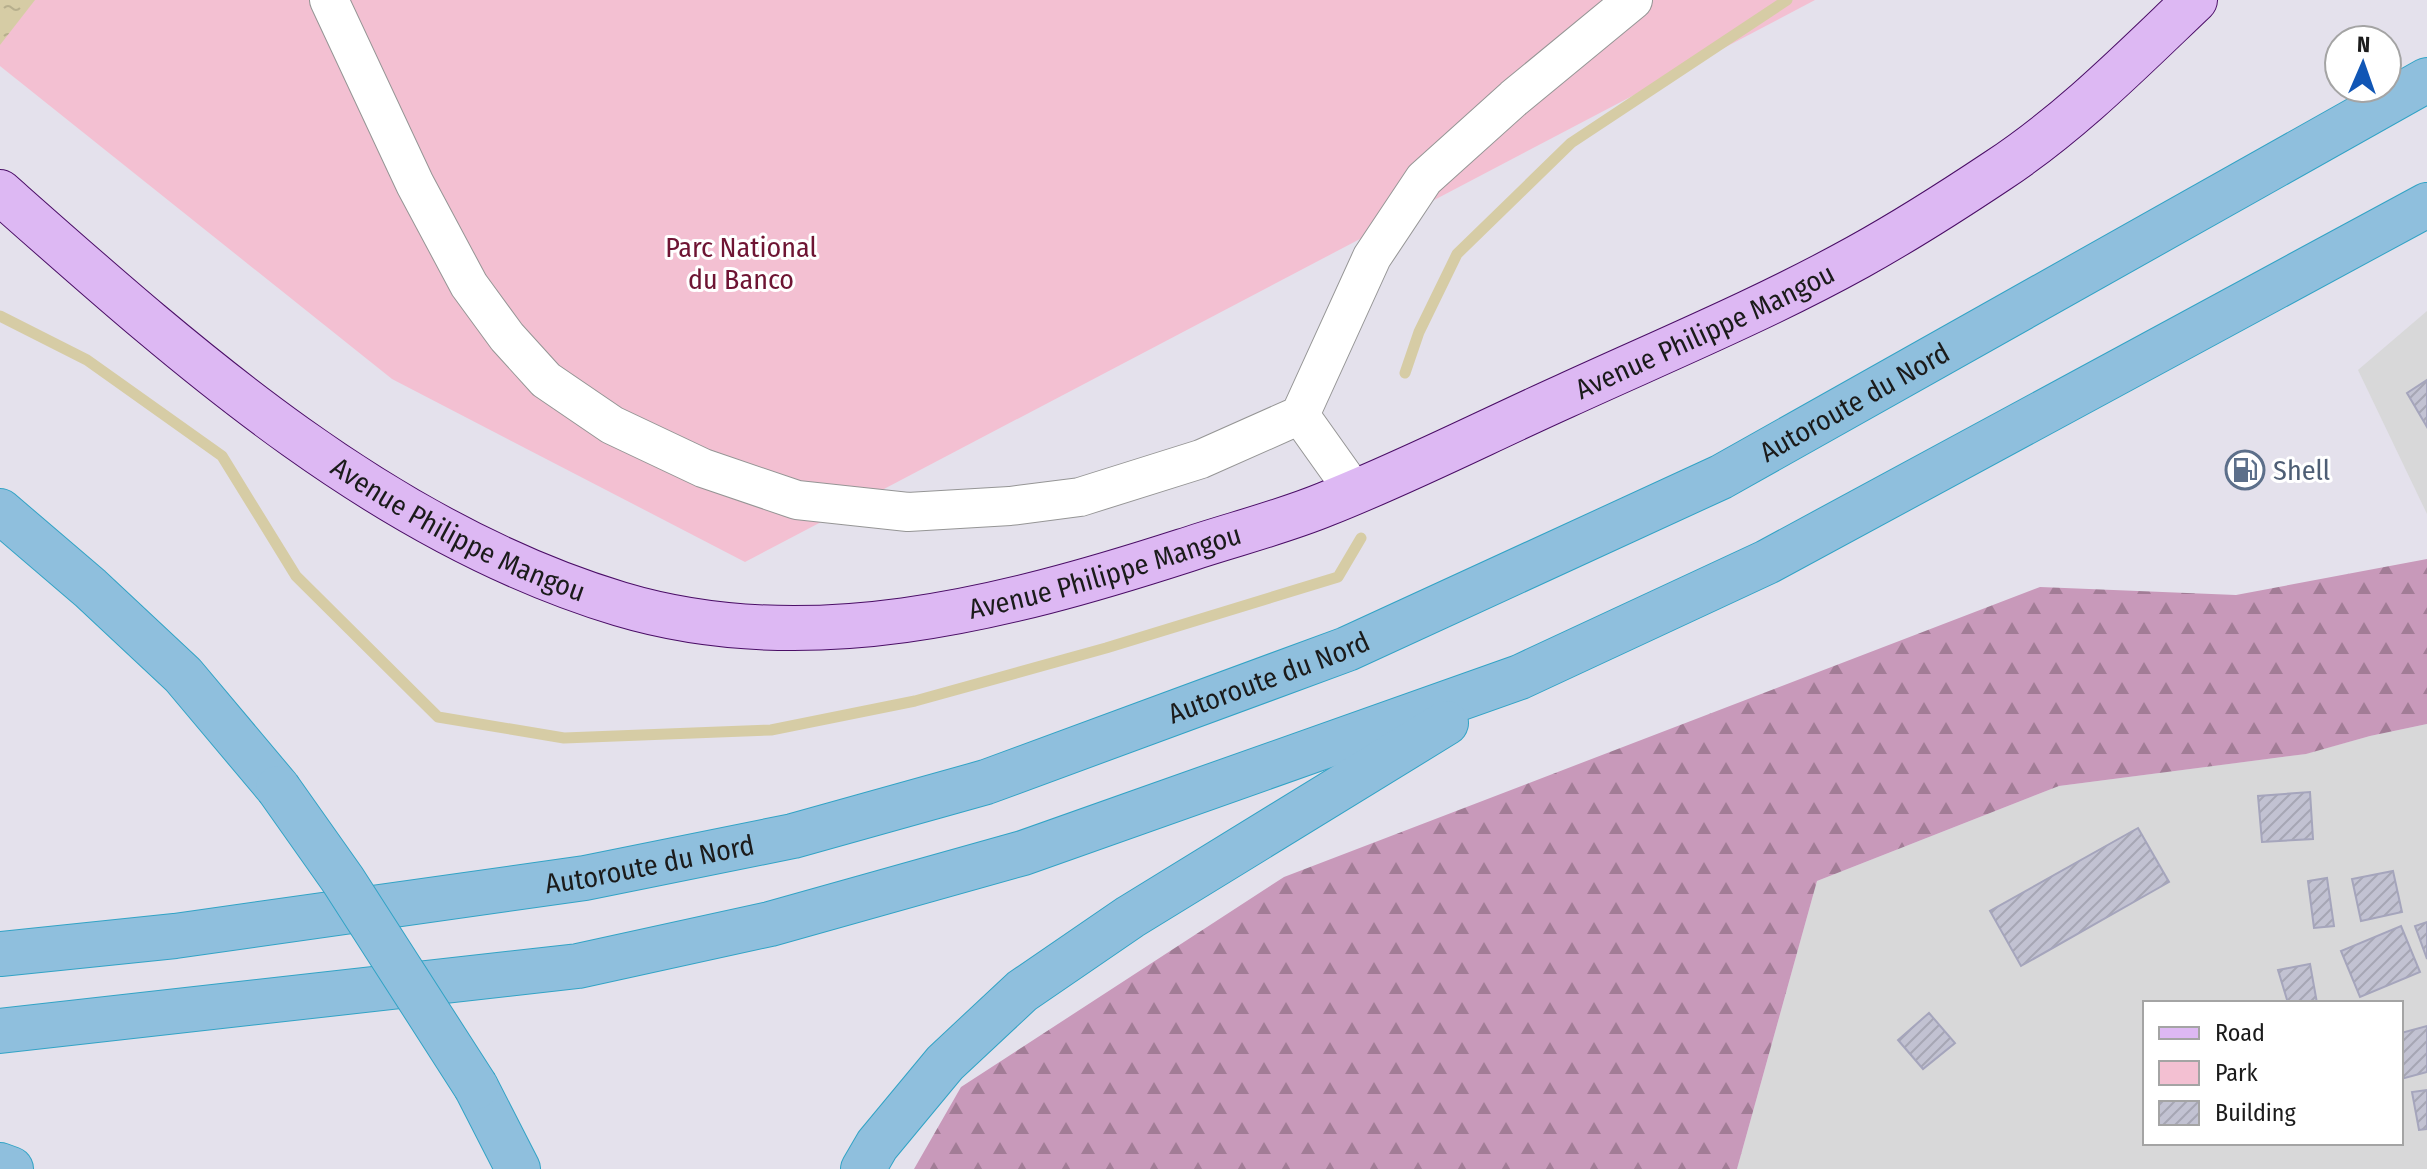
<svg xmlns="http://www.w3.org/2000/svg" width="2427" height="1169" font-family="'Fira Sans Condensed',sans-serif">
<defs>
<pattern id="forest-firs" width="22" height="20" patternUnits="userSpaceOnUse" patternTransform="scale(2)"><rect width="22" height="20" fill="#c899ba"/><path d="M5 1l3.5 6h-7zM16 11l3.5 6h-7z" fill="#a27c96"/></pattern>
<pattern id="water-ripples" width="26" height="14" patternUnits="userSpaceOnUse" patternTransform="scale(2)"><rect width="26" height="14" fill="#d6cca5"/><path d="M2 4q2-2 4 0t4 0M15 11q2-2 4 0t4 0" fill="none" stroke="#b7af8d"/></pattern>
<pattern id="building-hatch" width="6" height="6" patternUnits="userSpaceOnUse" patternTransform="scale(2)"><rect width="6" height="6" fill="#c2c2d2"/><path d="M-1 1l2-2M0 6l6-6M5 7l2-2" fill="none" stroke="#a6a6b4"/></pattern>
</defs>
<rect width="100%" height="100%" fill="#e4e1ec"/>
<!-- residential -->
<g fill="#d8d8d9" fill-rule="evenodd">
<path d="M2427 311V514L2358 370Z"/>
<path d="M2427 724V1169H1737L1817 881 2059 786 2305 754 2370 736ZM2145 1003H2401V1143H2145Z"/>
</g>
<!-- forest -->
<path fill="url(#forest-firs)" d="M2427 559V724L2370 736 2306 754 2059 786 1817 881 1737 1169H914L961 1087 1284 877 2040 587 2236 595Z"/>
<!-- park -->
<path fill="#f3c0d2" d="M0 0H1815L745 562 392 379 0 66Z"/>
<!-- water -->
<path fill="url(#water-ripples)" d="M0 0H35L0 45Z"/>
<g fill="none" stroke-linecap="round" stroke-linejoin="round">
<!-- stream -->
<g stroke="#d6cca5" stroke-width="11">
<path d="M0 316 87 360 222 456 296 576 438 717 564 738 771 730 915 701 1106 648 1338 577 1361 538"/>
<path d="M1405 373 1419 332 1457 254 1571 143 1787 0"/>
</g>
</g>
<!-- building -->
<g fill="url(#building-hatch)" stroke="#a5a5bc" stroke-width="2">
<path d="M2427 380V427L2407 393Z"/>
<path d="M2310 792 2313 839 2262 842 2258 796Z"/>
<path d="M2138 828 2169 882 2021 966 1990 911Z"/>
<path d="M2393 871 2402 912 2361 921 2352 879Z"/>
<path d="M2327 878 2334 926 2314 928 2308 881Z"/>
<path d="M2427 922V959L2415 926Z"/>
<path d="M2401 926 2420 972 2360 997 2341 951Z"/>
<path d="M2310 964 2317 1003H2288L2278 970Z"/>
<path d="M1929 1013 1955 1043 1923 1069 1898 1040Z"/>
<path d="M2427 1026V1072L2401 1079V1033Z"/>
<path d="M2427 1090V1129L2419 1130 2412 1092Z"/>
</g>
<g fill="none" stroke-linecap="round" stroke-linejoin="round">
<defs>
<g id="street">
<path d="M329 0 415 184 469 285 507 337 546 380 612 425 703 468 797 500 908 512 1010 506 1080 497 1201 459 1300 415 1372 257 1424 179 1514 98 1633 0"/>
<path d="M1300 415 1354 491"/>
</g>
<g id="secondary">
<path id="s1" d="M0 192C183 354 380 532 620 604 807 660 1003 609 1183 551 1230 535 1280 523 1326 504 1407 472 1485 432 1565 396 1663 351 1764 309 1858 257 1905 231 1952 201 1997 171 2070 123 2132 60 2195 0"/>
</g>
<g id="highway">
<path d="M0 511 90 588 183 675 278 788"/>
<path id="s2" d="M0 954 175 936 585 878 793 836 986 782 1347 649 1721 477 2427 80"/>
<path d="M0 1031 578 966 770 924 1023 853 1520 677 1767 562 2427 205"/>
<path d="M476 1087 518 1169"/>
<path d="M0 1165 11 1169"/>
<path d="M863 1169 877 1145 945 1063 1022 991 1130 917 1446 723"/>
</g>
</defs>
<!-- street casing -->
<use href="#street" stroke="#959595" stroke-width="40"/>
<!-- secondary casing -->
<use href="#secondary" stroke="#4a0e66" stroke-width="46"/>
<!-- highway casing -->
<use href="#highway" stroke="#32a3c5" stroke-width="46"/>
<!-- street -->
<use href="#street" stroke="#fff" stroke-width="38"/>
<!-- secondary -->
<use href="#secondary" stroke="#ddb8f3" stroke-width="44"/>
<!-- highway -->
<use href="#highway" stroke="#8fbfdd" stroke-width="44"/>
<defs>
<path id="highway-bridge" d="M278 788 343 880 476 1087"/>
</defs>
<!-- highway-bridge casing -->
<use href="#highway-bridge" stroke="#32a3c5" stroke-width="46" stroke-linecap="butt"/>
<!-- highway-bridge -->
<use href="#highway-bridge" stroke="#8fbfdd" stroke-width="44"/>
</g>
<!-- icons -->
<defs>
<symbol id="fuel-ring" viewBox="-11 -11 22 22"><circle r="9.5" fill="#fff" stroke="#5c6f8a" stroke-width="1.5"/><path d="M-5.5-6h7V0h2V4h1.3V-2.5L3-4.5l.8-.8L6-3V5H2.5V1h-1V6h-7ZM-4.2-4.7v3.2H.2V-4.7Z" fill="#5c6f8a"/></symbol>
</defs>
<g fill-rule="evenodd">
<use href="#fuel-ring" x="2223" y="448" width="44" height="44"/>
</g>
<g text-anchor="middle" dominant-baseline="central" stroke-width="6" stroke-linejoin="round" paint-order="stroke">
<!-- park labels -->
<g font-size="28" fill="#6e1433" stroke="#fff">
<text x="741" y="247">Parc National<tspan x="741" dy="32">du Banco</tspan></text>
</g>
<!-- street labels -->
<g font-size="28" fill="#1b1b1b" stroke="#fff">
<text stroke="none"><textPath href="#s1" startOffset="1892">Avenue Philippe Mangou</textPath></text>
<text stroke="none"><textPath href="#s2" startOffset="1952">Autoroute du Nord</textPath></text>
<text stroke="none"><textPath href="#s1" startOffset="572">Avenue Philippe Mangou</textPath></text>
<text stroke="none"><textPath href="#s1" startOffset="1244">Avenue Philippe Mangou</textPath></text>
<text stroke="none"><textPath href="#s2" startOffset="1304">Autoroute du Nord</textPath></text>
<text stroke="none"><textPath href="#s2" startOffset="656">Autoroute du Nord</textPath></text>
</g>
<!-- service labels -->
<g font-size="28" fill="#4e5e75" stroke="#fff" text-anchor="start">
<text x="2273" y="470">Shell</text>
</g>
</g>
<!-- legend -->
<rect x="2143" y="1001" width="260" height="144" fill="#ffffff" stroke="#a4a4a4" stroke-width="2"/>
<rect x="2159" y="1027" width="40" height="12" fill="#ddb8f3" stroke="#a4a4a4" stroke-width="2"/>
<text x="2215" y="1041" font-size="24" fill="#1b1b1b">Road</text>
<rect x="2159" y="1061" width="40" height="24" fill="#f3c0d2" stroke="#a4a4a4" stroke-width="2"/>
<text x="2215" y="1081" font-size="24" fill="#1b1b1b">Park</text>
<rect x="2159" y="1101" width="40" height="24" fill="url(#building-hatch)" stroke="#a4a4a4" stroke-width="2"/>
<text x="2215" y="1121" font-size="24" fill="#1b1b1b">Building</text>
<!-- north arrow -->
<g transform="translate(2363 64) rotate(2)"><circle r="38" fill="#ffffff" stroke="#a4a4a4" stroke-width="2"/>
<path d="M0-6L14 30L0 20L-14 30Z" fill="#1156b5"/>
<text y="-12" font-size="22" font-weight="bold" text-anchor="middle" fill="#1b1b1b">N</text>
</g>
</svg>
